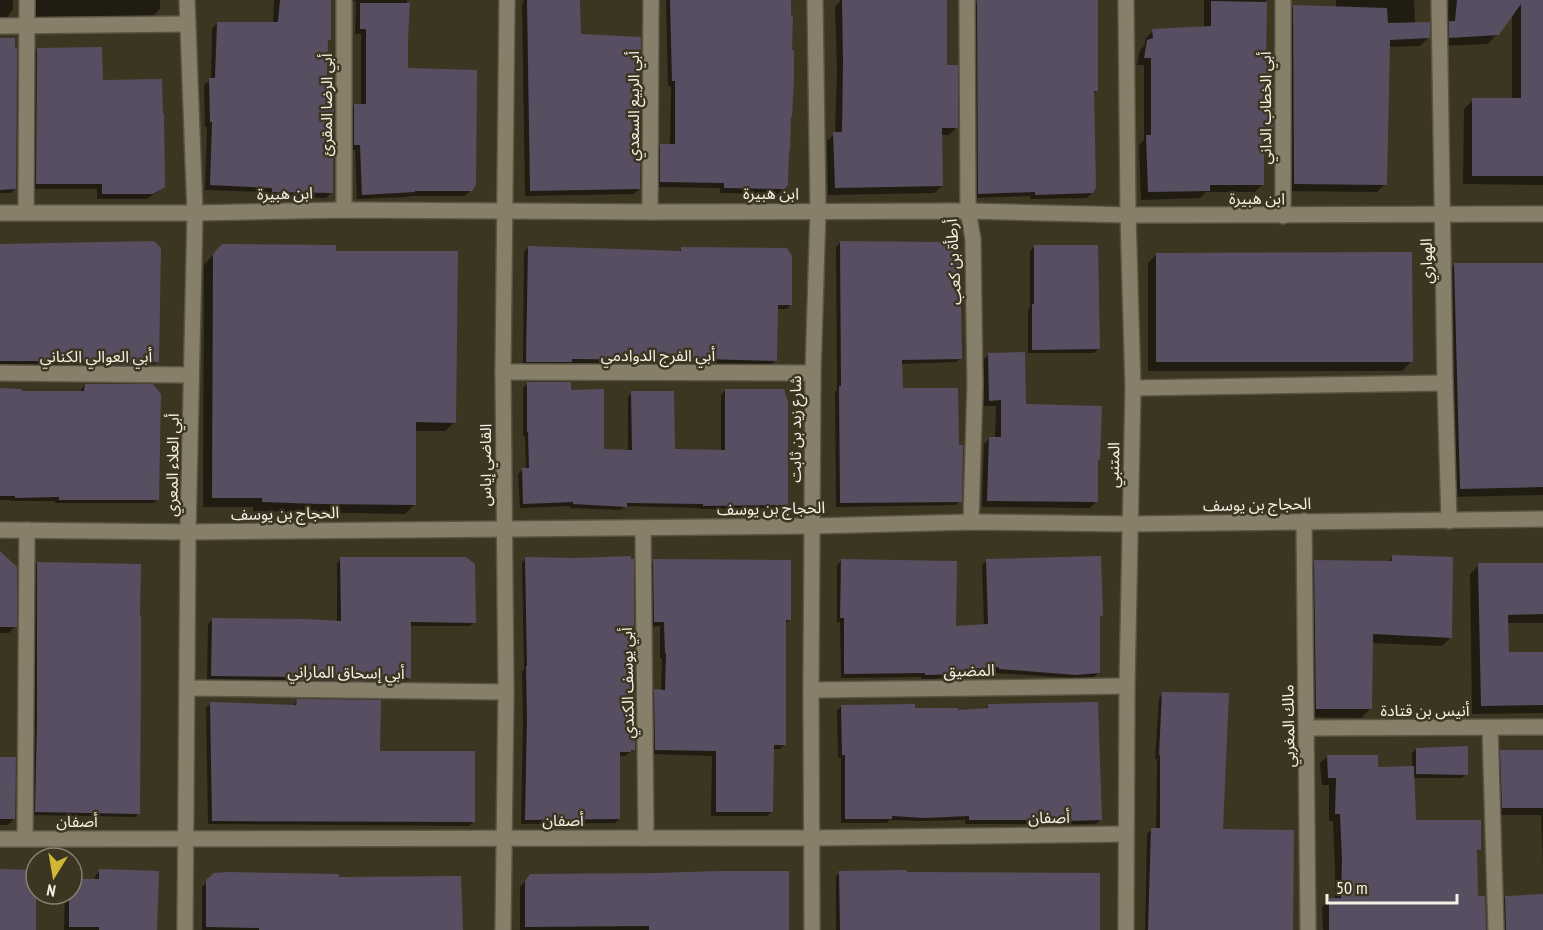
<svg xmlns="http://www.w3.org/2000/svg" width="1543" height="930" font-family="'PT Sans Narrow','Noto Sans Arabic',sans-serif">
<rect width="100%" height="100%" fill="#3c3522"/>
<!-- shadow -->
<g fill="#0007">
<path d="M0 0H13V10L2 23H0Z"/>
<path d="M31 0H160V9L152 17H82L80 19H30Z"/>
<path d="M274 0H331L329 39 326 42V79L331 193 326 198 267 197V192L205 190 207 127H205L204 85 211 79 212 29 217 23 273 24Z"/>
<path d="M346 0H407V69L471 190 465 196H409L408 197 357 199 355 150H349V111L354 105H361V34H355L356 1Z"/>
<path d="M524 0H579L580 36 639 189 634 194 525 196 522 5Z"/>
<path d="M666 0H790L787 185 778 194 720 193V188L655 187V151L661 145H670L671 86H668Z"/>
<path d="M840 0H945L946 66 956 128 949 135H940L942 186 934 193 828 195 827 141 835 134 837 69 835 7 840 2Z"/>
<path d="M980 0H1096L1097 90 1093 94 1092 193 1087 198 1030 199V196L973 198 972 7Z"/>
<path d="M1204 0H1266L1264 67 1272 128 1264 136 1263 184 1255 192H1206L1200 198 1141 200 1139 145 1144 140V65H1137L1140 50 1145 45V39L1153 31 1204 28Z"/>
<path d="M1336 0H1414L1415 24 1428 38 1420 46 1388 47 1385 184 1377 192 1286 191V14L1293 7 1336 8Z"/>
<path d="M1449 0H1543V185L1463 184 1464 109 1473 100H1512V14L1497 34 1488 44 1441 46V32L1447 25Z"/>
<path d="M0 39 15 189 11 193H0Z"/>
<path d="M37 49 102 82 163 186 157 192 147 199H97V189H31L32 55Z"/>
<path d="M840 243 960 358 956 362 900 364 901 390 960 501 956 505 836 507 835 392 837 390 836 247Z"/>
<path d="M0 245 157 361 153 365H134L131 368H81V365H0Z"/>
<path d="M222 246 334 253 455 422 445 431H415V504L405 514 253 511V507H203L204 265Z"/>
<path d="M528 247 678 252 681 249 791 304 787 309H776L775 361 771 365 668 362 667 364 569 363 566 366H523L524 252Z"/>
<path d="M1034 247 1098 349 1094 353H1028V310L1030 307V251Z"/>
<path d="M1157 254 1411 362 1402 371H1148V263Z"/>
<path d="M1454 265H1543V495L1451 497 1445 274Z"/>
<path d="M989 354 1024 406 1099 459 1097 462 1096 502 1090 508 982 507 984 444 990 438H995L996 406H984L983 360Z"/>
<path d="M528 383 570 391 603 450 628 451V397L632 393 673 450 721 451V395L725 391 786 504 782 508 700 509 699 508 625 506 621 510 570 508V506L520 508 518 474 522 470H526L525 436H523V388Z"/>
<path d="M85 385 158 499 154 503H55V501H11V500H0V390L20 392H81V390Z"/>
<path d="M1393 557 1451 637 1442 646 1371 643 1370 709 1361 718 1307 717 1306 571 1315 562 1387 563Z"/>
<path d="M0 558 15 626 9 633H0Z"/>
<path d="M526 558 632 631 627 636 634 749 625 756H618L619 819 615 823 521 824 523 722 522 671 524 670 522 563Z"/>
<path d="M341 559 474 622 470 626H410L409 677 405 682H378L375 684 293 683V680H207L208 624 213 619 337 622V563Z"/>
<path d="M654 561 790 619 785 624V744L780 749H772V811L767 816H711L712 756 650 754V696L655 691H661L662 658H660V626L649 627V566Z"/>
<path d="M841 561 955 628 984 626 982 565 987 561 1102 615 1098 619V673L1094 677 1071 678 996 673 995 671 963 673 959 678 921 679V677L841 678 840 622H837V565Z"/>
<path d="M37 563 139 813 135 817 31 815 33 567Z"/>
<path d="M1543 564V623H1506L1507 654 1543 653V713L1472 714 1470 574 1479 565Z"/>
<path d="M1163 694 1221 831 1292 930H1145L1147 834 1151 830H1156L1157 759H1155L1159 698Z"/>
<path d="M297 701 378 752 473 822 469 826 208 824 206 708 210 704 293 706Z"/>
<path d="M989 705 1100 820 1096 824 1028 825V824H965V820L920 821 889 820 887 823H841V758H838L837 710 842 706 956 711 984 710Z"/>
<path d="M1416 749 1466 774 1462 778H1413L1414 822 1480 849 1476 853 1477 897 1485 930H1323L1322 907 1330 900H1335V868L1333 821H1329V785H1322L1320 763 1328 756 1377 768H1412V753Z"/>
<path d="M1501 751H1543V867L1541 815H1495L1494 758Z"/>
<path d="M0 758 14 819 8 825H0Z"/>
<path d="M100 871 155 930H64L65 894H72V880L95 881V876Z"/>
<path d="M840 872 905 874 1100 930H836V877Z"/>
<path d="M214 875 337 878 462 930H202V887Z"/>
<path d="M531 875 789 930H520V887Z"/>
<path d="M1543 895V930H1499L1498 904 1505 897Z"/>
</g>
<!-- building -->
<g fill="#584e61">
<path d="M280 0H331V40H328L327 78H334L333 193 272 192V188L210 185 212 122H210L209 78H215L217 22H278Z"/>
<path d="M527 0H580L581 34 641 37 640 189 530 191Z"/>
<path d="M670 0H791V15L793 16 792 50H794V78L792 117H791L790 151H789L788 185 784 189 724 188V183L660 182V144H675V81H672Z"/>
<path d="M842 0H947V65H958V128H942L943 186 835 188 833 132H842L843 61Z"/>
<path d="M977 0H1098V91H1094L1096 187 1093 193 1035 195V192L978 194Z"/>
<path d="M1457 0H1543V176H1472V98H1521V4L1499 35 1449 38V21H1455Z"/>
<path d="M1211 1 1267 2 1266 66H1273V129H1264V185H1210V191L1148 192 1146 135H1151V58H1144L1147 40 1153 38 1152 29 1211 26Z"/>
<path d="M360 3H410L408 40V68L477 70 476 185 472 191H415V192L362 195 360 145H354V104H366V29H360Z"/>
<path d="M1293 5 1387 8 1388 23 1430 22V38L1390 40 1387 185 1294 184Z"/>
<path d="M0 38H15V48H17L16 189 0 190Z"/>
<path d="M102 47 103 80 162 79 163 114H164L165 187 153 194H102V184H36L37 48Z"/>
<path d="M154 241 161 248 159 362H134L137 365 85 364V361H0V244Z"/>
<path d="M840 241 940 242 960 252V306H961L962 359 902 360 903 388H958L959 445H963L962 502 840 503 839 386H841Z"/>
<path d="M222 244 336 245V251H458L456 423 416 422V505L319 504 262 502V498H212L213 254Z"/>
<path d="M1034 245H1098L1100 349 1032 350V304H1034Z"/>
<path d="M528 246 681 251V247L787 248 792 256V305H778L777 361 672 358V360L572 359V362H526Z"/>
<path d="M1412 252 1413 362H1156V253Z"/>
<path d="M1454 263H1543V487L1460 489Z"/>
<path d="M1025 352 1026 404 1102 406 1100 460H1098V502L987 501 989 437H1001V400L989 401 988 353Z"/>
<path d="M527 382H571V390L604 389V449L632 450 631 391H674L675 449 725 450V389H784L788 402V505L703 506V504L627 503V507L573 504V502L523 504 522 468H529L528 432H527Z"/>
<path d="M85 384H153L161 394 159 500H59V497L15 498V496H0V388L22 389V391H84Z"/>
<path d="M0 551 17 567V627H0Z"/>
<path d="M1392 555 1453 557 1452 638 1373 634 1372 709H1316L1314 560 1392 561Z"/>
<path d="M631 556V559H634V623L633 632H629L630 664H634L635 750H631V752H620V819L525 820 527 717 526 666H527L525 557 575 558Z"/>
<path d="M1101 556 1103 616H1100V673L1076 675 1051 673 999 669V667L964 669V674L925 675V673L844 674V618H840L841 559 957 561 956 626 988 624 986 559Z"/>
<path d="M340 557H466L475 564 476 623 411 622V678H381V681L297 680V677L211 676 212 618 305 619 341 621Z"/>
<path d="M653 559 791 560V620H786V745H774L773 812H716V751L655 750 654 689 665 690 666 653H665L664 622H654Z"/>
<path d="M37 562 141 564 140 616H141V668L140 814 35 812 37 719Z"/>
<path d="M1478 563H1543V614L1508 615 1509 652H1543V705L1481 706Z"/>
<path d="M1162 692 1229 693 1223 829 1294 830 1293 930H1148L1151 828H1160V755H1159Z"/>
<path d="M297 699 381 700 380 751H475V822L212 821 210 702 296 705Z"/>
<path d="M1098 702 1102 820 1031 822V820H969V816L925 818 892 816V819H845V755H842L841 705 915 704V708H958V710L988 708V704Z"/>
<path d="M1468 746V775L1416 774V748Z"/>
<path d="M1500 750H1543V808H1502Z"/>
<path d="M1327 755H1378V767L1414 766 1416 820H1481V850H1477L1478 896H1485L1486 930H1329V898H1341L1342 859 1340 814H1335L1336 778H1328Z"/>
<path d="M0 757H16L15 819H0Z"/>
<path d="M0 869 36 870V930H0Z"/>
<path d="M99 869 159 871 157 930H99V927H69V894H72V879H99Z"/>
<path d="M907 870V872L1100 873V930H840L839 871Z"/>
<path d="M719 871H789V930H649V926L525 927V881L530 874 656 873Z"/>
<path d="M228 872 339 874V877L461 876 463 930H259V928L206 927V880L214 873Z"/>
<path d="M1543 894V930H1506L1505 896Z"/>
</g>
<g fill="none" stroke-linecap="round" stroke-linejoin="round">
<defs>
<g id="minor">
<path d="M967 0 968 211 973 239 975 385 971 522"/>
<path d="M1126 0 1128 215 1133 388 1127 686 1126 930"/>
<path d="M1283 0V216"/>
<path d="M1439 0 1445 383 1449 521"/>
<path d="M0 26 187 24"/>
<path d="M344 210V0"/>
<path d="M650 212 651 0"/>
<path d="M0 213H195L344 210 650 212 968 211 1128 215 1543 214"/>
<path d="M26 213 27 0"/>
<path d="M503 372 813 373"/>
<path d="M0 373 191 375"/>
<path d="M1133 388 1445 383"/>
<path d="M1304 521 1308 930"/>
<path d="M643 528 646 838"/>
<path d="M0 530 188 532 813 526 971 522 1130 524 1543 519"/>
<path d="M187 688 506 692"/>
<path d="M811 690 1127 686"/>
<path d="M1306 728 1543 727"/>
<path d="M1490 728 1496 930"/>
<path d="M0 839 812 838 1126 834"/>
<path d="M25 839 27 530"/>
<path d="M185 930 188 532 195 213 187 0"/>
<path d="M503 930 506 692 503 372 507 0"/>
<path d="M812 930 811 690 813 373 818 211 815 0"/>
</g>
</defs>
<!-- minor casing -->
<use href="#minor" stroke="#595343" stroke-width="18"/>
<!-- minor -->
<use href="#minor" stroke="#877f6a" stroke-width="15"/>
</g>
<g text-anchor="middle" dominant-baseline="central" stroke-width="5" stroke-linejoin="round" paint-order="stroke">
<!-- street labels -->
<g font-size="16" fill="#f4f1e5" stroke="#3c3522">
<text transform="translate(326 105) rotate(-90)">أبي الرضا المقرئ</text>
<text transform="translate(633 106) rotate(-90)">أبي الربيع السعدي</text>
<text transform="translate(1265 108) rotate(-90)">أبي الخطاب الداني</text>
<text transform="translate(285 193) rotate(-1)">ابن هبيرة</text>
<text x="771" y="193">ابن هبيرة</text>
<text x="1257" y="198">ابن هبيرة</text>
<text transform="translate(1426 261) rotate(-91)">الهواري</text>
<text transform="translate(953 262) rotate(-93)">أرطأة بن كعب</text>
<text x="658" y="355">أبي الفرج الدوادمي</text>
<text x="96" y="356">أبي العوالي الكناني</text>
<text transform="translate(795 429) rotate(-90)">شارع زيد بن ثابت</text>
<text transform="translate(172 465) rotate(-89)">أبي العلاء المعري</text>
<text transform="translate(485 465) rotate(-90)">القاضي إياس</text>
<text transform="translate(1113 465) rotate(-89)">المتنبي</text>
<text transform="translate(1257 504) rotate(-1)">الحجاج بن يوسف</text>
<text transform="translate(771 508) rotate(-1)">الحجاج بن يوسف</text>
<text transform="translate(285 513) rotate(-1)">الحجاج بن يوسف</text>
<text transform="translate(969 670) rotate(-1)">المضيق</text>
<text transform="translate(346 672) rotate(1)">أبي إسحاق الماراني</text>
<text transform="translate(627 683) rotate(-91)">أبي يوسف الكندي</text>
<text x="1425" y="710">أنيس بن قتادة</text>
<text transform="translate(1288 726) rotate(-91)">مالك المغربي</text>
<text transform="translate(1049 817) rotate(-1)">أصفان</text>
<text x="563" y="820">أصفان</text>
<text x="77" y="821">أصفان</text>
</g>
</g>
<!-- north arrow -->
<g transform="translate(54 876) rotate(191)"><circle r="28" fill="#3c3522" stroke="#868070" stroke-width="1.5"/>
<path d="M0-4.5L10 22L0 15L-10 22Z" fill="#d1b736"/>
<text y="-9" font-size="16" font-weight="bold" text-anchor="middle" fill="#f4f1e5">N</text>
</g>
<!-- scale -->
<path d="M1327 894v9h130v-9" fill="none" stroke="#f4f1e5" stroke-width="3"/>
<text x="1336" y="894" font-size="18" fill="#f4f1e5" stroke="#3c3522" stroke-width="4.5" paint-order="stroke">50 m</text>
</svg>
